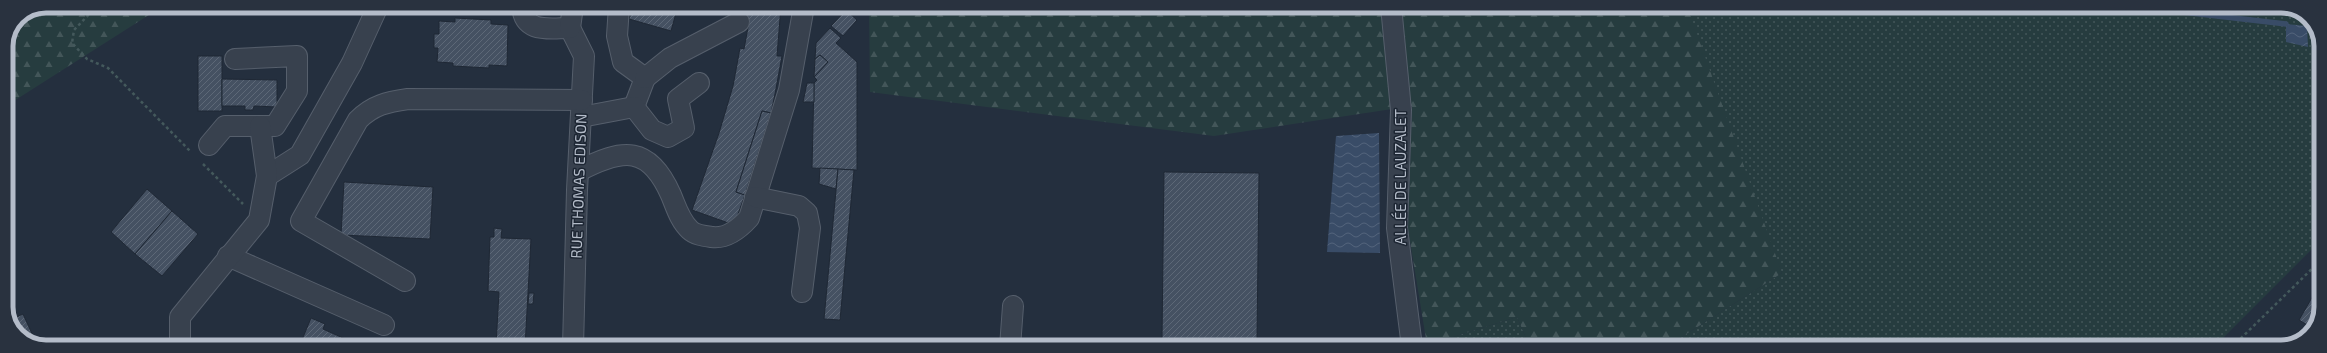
<svg xmlns="http://www.w3.org/2000/svg" width="2327" height="353" font-family="'Exo 2',sans-serif">
<defs>
<pattern id="grass-dots" width="8" height="8" patternUnits="userSpaceOnUse"><rect width="8" height="8" fill="#263c3f"/><path d="M2 2h.1M6 6h.1" fill="none" stroke="#435659" stroke-width="1.8" stroke-linecap="round"/></pattern>
<pattern id="forest-firs" width="22" height="20" patternUnits="userSpaceOnUse"><rect width="22" height="20" fill="#263c3f"/><path d="M5 1l3.5 6h-7zM16 11l3.5 6h-7z" fill="#435659"/></pattern>
<pattern id="water-waves" width="16" height="10" patternUnits="userSpaceOnUse"><rect width="16" height="10" fill="#394c67"/><path d="M0 5q4-4 8 0t8 0" fill="none" stroke="#53647b"/></pattern>
<pattern id="building-hatch" width="6" height="6" patternUnits="userSpaceOnUse"><rect width="6" height="6" fill="#455162"/><path d="M-1 1l2-2M0 6l6-6M5 7l2-2" fill="none" stroke="#5d6877"/></pattern>
</defs>
<rect width="100%" height="100%" fill="#242f3e"/>
<!-- grass -->
<g fill="url(#grass-dots)">
<path d="M1673 6H2287L2310 18 2321 41V240L2214 347H1666L1782 273Z"/>
<path d="M1517 317 1530 347H1427V345Z"/>
</g>
<!-- forest -->
<g fill="url(#forest-firs)">
<path d="M46 6H163L6 106V46L18 17Z"/>
<path d="M869 6H1687L1782 273 1666 347H1530L1517 317 1427 345 1408 229 1412 106 1214 136 870 92Z"/>
</g>
<!-- water -->
<g fill="url(#water-waves)">
<path d="M2286 24 2307 26 2308 47 2286 42Z"/>
<path d="M1379 133 1380 253 1327 252 1336 136Z"/>
</g>
<g fill="none" stroke-linecap="round" stroke-linejoin="round">
<!-- stream -->
<path stroke="#394c67" stroke-width="5.5" d="M2160 6 2165 10 2286 24"/>
</g>
<!-- building -->
<g fill="url(#building-hatch)" stroke="#1f2835">
<path d="M633 6H678L671 31 629 19Z"/>
<path d="M693 6H709L711 11Z"/>
<path d="M709 6H781L777 56H782L775 94 771 113 762 111 736 192 745 195 734 225 692 210 719 133 733 86 740 48 744 49 749 22 711 11Z"/>
<path d="M846 10 857 20 843 36 831 26Z"/>
<path d="M455 18 491 20V24L508 25 507 66 489 65V68L453 66V63L437 62 438 48H434V34H439V21L455 22Z"/>
<path d="M830 28 841 38 836 43 857 62V170L812 168 814 83 817 80 814 77 828 62 820 55 815 59 816 43Z"/>
<path d="M820 55 828 62 814 77 815 59Z"/>
<rect x="198" y="56" width="24" height="55"/>
<path d="M222 79 277 80V107L254 106 253 110H245V106H222Z"/>
<path d="M807 83H814V102H803Z"/>
<path d="M762 111 771 113 745 195 736 192Z"/>
<path d="M820 168 838 169 836 189 819 184Z"/>
<path d="M838 169 854 170 840 320 824 319Z"/>
<path d="M1164 172 1259 173 1257 340 1162 339Z"/>
<path d="M344 182 433 187 430 239 341 235Z"/>
<path d="M147 189 172 211 135 254 111 232Z"/>
<path d="M172 211 198 234 162 276 135 254Z"/>
<path d="M494 228 502 229 501 238 531 239 525 347 496 345 499 292 488 291 490 237H494Z"/>
<path d="M529 293H534L533 304H528Z"/>
<path d="M2314 294 2321 298V313L2312 328 2299 320Z"/>
<path d="M23 314 35 340 31 342 17 335 10 320Z"/>
<path d="M311 318 325 324 323 329 363 347H299Z"/>
<rect x="2260" y="344" width="19" height="3"/>
</g>
<g fill="none" stroke-linecap="round" stroke-linejoin="round">
<defs>
<g id="minor">
<path d="M522 6C524 34 549 28 570 28"/>
<path d="M619 6 617 36 623 62 645 78 634 107"/>
<path d="M1391 6 1401 110 1397 228 1412 347"/>
<path d="M570 28 584 56 577 190 573 347"/>
<path d="M570 28 573 6"/>
<path d="M645 78 670 58 739 22"/>
<path d="M581 117 634 107 652 130 668 137 684 128 678 99 699 83"/>
<path d="M209 145 225 126H275L297 91V56L235 59"/>
<path d="M579 171C623 148 649 145 671 195 676 207 680 221 690 230 695 235 705 236 712 237 727 239 740 228 749 218L789 90 804 6"/>
<path d="M267 176 300 155 352 63 378 6"/>
<path d="M755 197 799 206 807 213 810 228 802 292"/>
<path d="M228 256 384 325"/>
<path d="M405 281 301 221 358 120C373 105 387 102 408 99L582 100"/>
<path d="M180 347V317L259 220 267 176 260 126"/>
<path d="M1010 347 1013 306"/>
</g>
</defs>
<!-- minor casing -->
<use href="#minor" stroke="#565f6c" stroke-width="22"/>
<!-- path -->
<g stroke="#44595c" stroke-width="2.5" stroke-dasharray="3 3" stroke-linecap="butt">
<path d="M97 6 74 30 72 43 87 59 108 68 191 152"/>
<path d="M203 164 243 204"/>
<path d="M2232 347 2321 260"/>
</g>
<!-- minor -->
<use href="#minor" stroke="#38414e" stroke-width="20"/>
</g>
<g text-anchor="middle" dominant-baseline="central" stroke-width="3" stroke-linejoin="round" paint-order="stroke">
<!-- street labels -->
<g font-size="15" fill="#b4bcc9" stroke="#1d2633">
<text transform="translate(1400 177) rotate(-90)">ALLÉE DE LAUZALET</text>
<text transform="translate(578 186) rotate(-88)">RUE THOMAS EDISON</text>
</g>
</g>
<!-- crop -->
<path d="M0 0H2327V353H0ZM46 13H2281A33 33 0 0 1 2314 46V307A33 33 0 0 1 2281 340H46A33 33 0 0 1 13 307V46A33 33 0 0 1 46 13Z" fill="#29323f" fill-rule="evenodd"/>
<path fill="none" stroke="#b4bcc9" stroke-width="5" d="M46 13H2281A33 33 0 0 1 2314 46V307A33 33 0 0 1 2281 340H46A33 33 0 0 1 13 307V46A33 33 0 0 1 46 13Z"/>
</svg>
